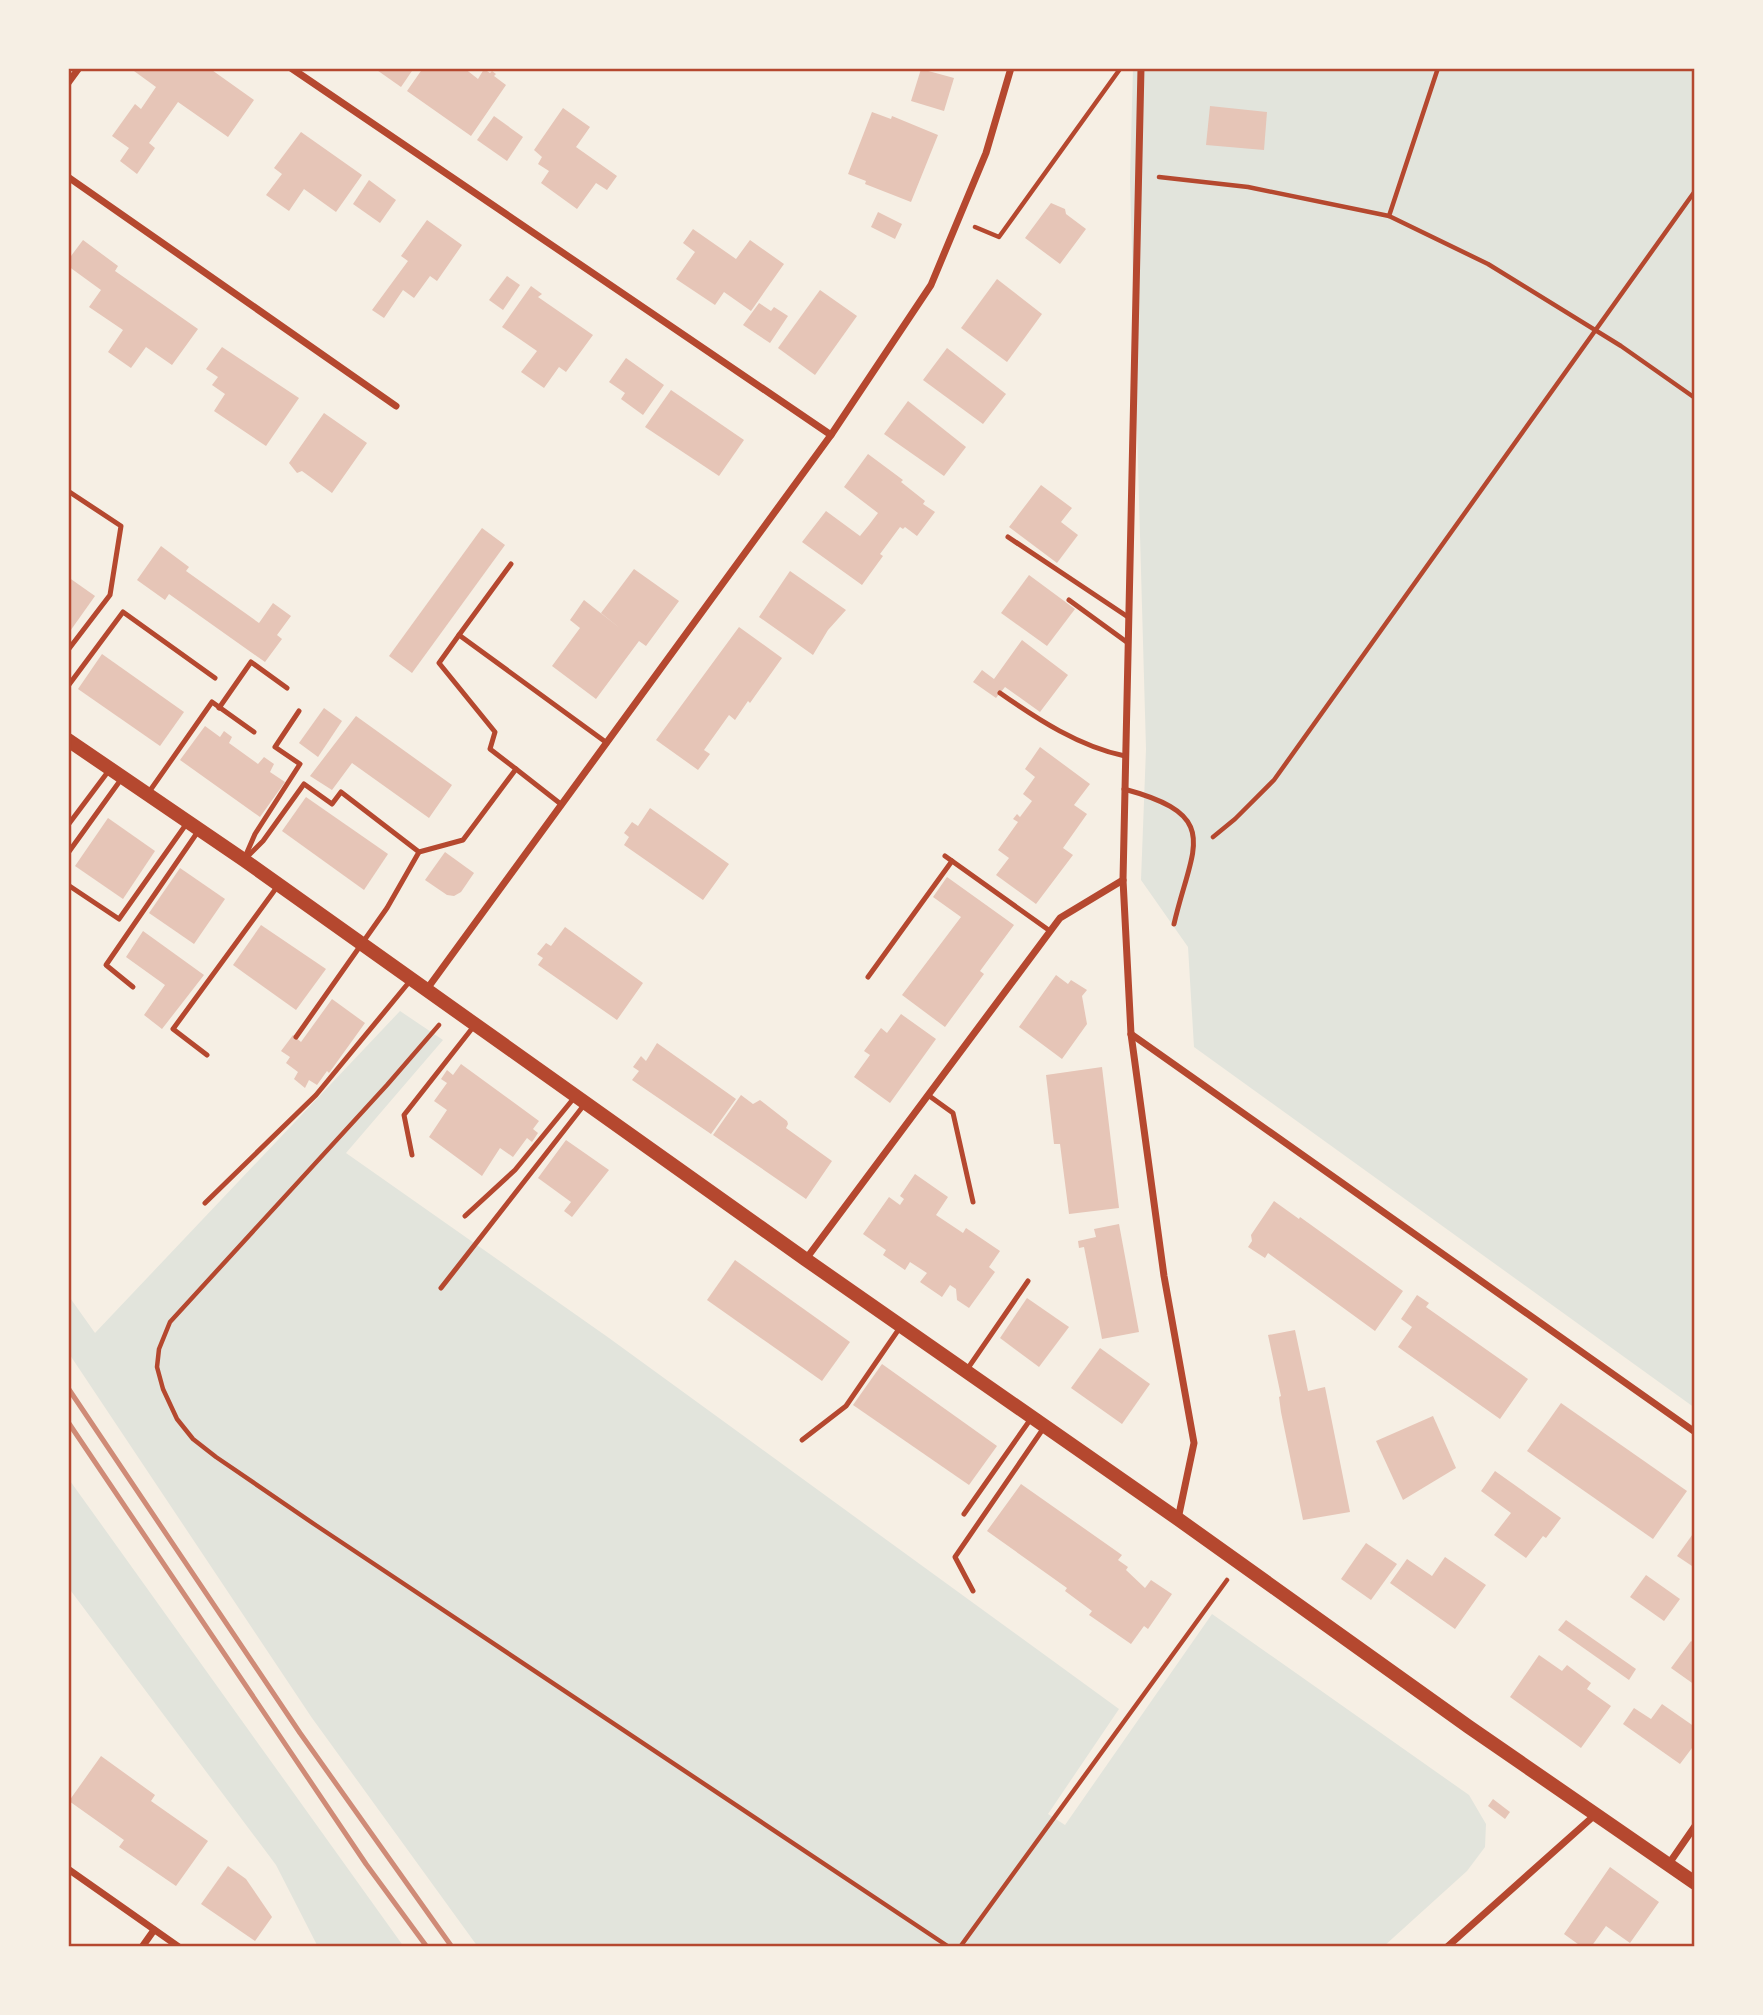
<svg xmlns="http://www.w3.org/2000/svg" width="1763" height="2015" font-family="'Work Sans',sans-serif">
<rect width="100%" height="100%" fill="#f6efe4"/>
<!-- green -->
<g fill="#e2e4dc">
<path d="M1133 68H1695V1408L1194 1047 1188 947 1141 880 1146 749 1130 179Z"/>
<path d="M400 1011 443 1040 346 1153 609 1338 1119 1709 1048 1814 1065 1825 1212 1614 1469 1795 1486 1824 1485 1847 1467 1871 1383 1947H478L312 1718 68 1352V1295L95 1333Z"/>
<path d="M68 1478 404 1947H318L276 1865 68 1587Z"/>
</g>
<!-- building -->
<g fill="#e6c5b7">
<path d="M135 68H209L254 100 228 137 178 102 149 143 155 148 137 174 120 161 129 148 112 136 135 104 141 109 156 87 134 71Z"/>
<path d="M374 68H414L401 87Z"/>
<path d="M423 68H464L478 79 484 69 490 73 492 71 496 74 494 76 506 85 471 136 407 91Z"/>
<path d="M921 69 954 78 944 111 911 101Z"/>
<path d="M1210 106 1267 112 1264 150 1206 145Z"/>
<path d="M563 108 590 127 576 147 617 176 607 190 596 183 577 209 541 183 549 171 538 164 542 157 534 150Z"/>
<path d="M872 112 891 119 892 116 938 135 911 202 865 184 866 181 848 174Z"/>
<path d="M494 116 523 137 507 161 477 140Z"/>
<path d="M301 132 362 175 336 212 304 189 289 211 266 195 282 174 274 168Z"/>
<path d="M369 180 396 200 380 223 353 204Z"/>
<path d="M1051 203 1065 209 1066 214 1086 229 1060 264 1025 238Z"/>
<path d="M878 212 902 224 895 239 871 227Z"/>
<path d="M427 220 462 245 437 281 430 276 414 298 403 290 384 318 372 310 408 261 401 256Z"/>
<path d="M693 229 736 259 750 240 784 264 751 311 724 292 715 305 676 279 695 252 683 243Z"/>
<path d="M83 240 118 266 115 271 198 329 172 365 146 347 131 368 108 352 123 330 89 307 101 290 68 266V260Z"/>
<path d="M507 276 520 285 503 310 489 300Z"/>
<path d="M997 279 1042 314 1007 362 961 328Z"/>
<path d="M531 286 542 294 538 297 593 335 566 372 559 367 544 388 521 372 537 351 502 327Z"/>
<path d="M820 290 857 316 815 375 778 348Z"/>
<path d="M759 303 771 311 774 307 788 316 770 343 743 325Z"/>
<path d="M222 347 299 398 266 446 214 411 225 394 212 385 218 377 206 369Z"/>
<path d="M947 348 1006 394 983 424 923 380Z"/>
<path d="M626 358 664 385 643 415 621 399 625 393 609 382Z"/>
<path d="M671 390 744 440 719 476 645 427Z"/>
<path d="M908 401 966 447 944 476 884 434Z"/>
<path d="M324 413 367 443 332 493 302 471 297 473 289 463Z"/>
<path d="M868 454 903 480 901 482 925 501 923 504 935 512 917 536 905 527 903 529 900 527 880 554 883 556 862 585 802 542 826 511 860 536 869 525 878 513 844 487Z"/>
<path d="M1041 485 1072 508 1061 522 1078 535 1057 563 1009 527Z"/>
<path d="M482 528 505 545 412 673 389 656Z"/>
<path d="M161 546 189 567 186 571 259 623 273 603 291 616 277 635 282 639 265 662 169 594 165 600 137 580Z"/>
<path d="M634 569 679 601 646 646 639 641 596 699 552 666 580 628 570 620 584 600 621 629 601 613Z"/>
<path d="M790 571 846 610 828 630 813 655 759 617Z"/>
<path d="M1029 575 1075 609 1047 646 1001 613Z"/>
<path d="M68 577 95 596 68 634Z"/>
<path d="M739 627 782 658 750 703 748 701 735 720 729 715 704 750 710 754 698 770 656 740Z"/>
<path d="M1022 640 1068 675 1040 712 1005 687 996 698 973 682 982 670 994 679Z"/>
<path d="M102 654 184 712 160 746 78 689Z"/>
<path d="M324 708 342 721 318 757 299 743Z"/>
<path d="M356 716 452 785 429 818 352 763 332 790 310 776Z"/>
<path d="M205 726 220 737 224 731 232 737 229 743 258 764 264 757 274 764 270 772 285 782 260 817 180 760Z"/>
<path d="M1040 747 1090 784 1074 805 1087 814 1063 848 1073 855 1036 904 996 875 1009 858 998 850 1018 822 1013 819 1017 814 1020 817 1032 801 1023 794 1035 777 1025 769Z"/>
<path d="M306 797 388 854 364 890 282 831Z"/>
<path d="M650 808 729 864 703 900 624 845 629 837 624 833 632 822 638 826Z"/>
<path d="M108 818 155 851 123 899 75 866Z"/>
<path d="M445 852 474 873 461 892 454 896 447 895 425 880Z"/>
<path d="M180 868 225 899 194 944 149 913Z"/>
<path d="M947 877 1014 925 980 971 984 974 945 1027 902 995 961 917 933 897Z"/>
<path d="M261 925 326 969 296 1010 233 965Z"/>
<path d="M565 927 643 983 617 1020 538 965 543 958 537 954 546 943 551 946Z"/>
<path d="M143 931 204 975 162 1029 144 1015 165 985 126 957Z"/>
<path d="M1056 975 1068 984 1071 980 1087 990 1082 996 1087 1024 1062 1059 1019 1027Z"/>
<path d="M332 999 365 1023 329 1073 327 1071 317 1085 309 1080 305 1088 294 1079 298 1072 286 1063 290 1057 281 1051 293 1035 301 1042Z"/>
<path d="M901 1014 936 1039 890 1103 854 1077 870 1055 864 1051 881 1028 887 1033Z"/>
<path d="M657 1043 736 1099 711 1134 632 1080 639 1071 633 1067 641 1056 646 1061Z"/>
<path d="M461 1064 539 1121 533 1129 538 1133 532 1142 527 1138 513 1157 500 1148 482 1176 429 1137 447 1110 434 1101 447 1083 441 1079 447 1070 453 1075Z"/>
<path d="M1102 1067 1119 1208 1069 1214 1060 1144H1054L1046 1075Z"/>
<path d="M741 1095 753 1104 760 1100 787 1121 788 1124 786 1128 832 1161 806 1199 713 1135Z"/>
<path d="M566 1140 609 1170 572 1217 564 1211 571 1202 538 1178Z"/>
<path d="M915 1174 948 1197 936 1215 963 1233 966 1228 1000 1251 989 1267 995 1272 969 1308 957 1300 956 1289 950 1285 942 1297 920 1282 927 1273 910 1262 905 1270 883 1255 886 1250 863 1234 889 1197 900 1205 904 1199 900 1196Z"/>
<path d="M1274 1201 1299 1219 1300 1217 1403 1291 1375 1331 1268 1253 1265 1258 1248 1247 1252 1241 1251 1235Z"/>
<path d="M1119 1224 1139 1332 1102 1339 1084 1247 1079 1248 1078 1241 1096 1237 1094 1229Z"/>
<path d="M735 1260 850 1342 822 1381 707 1300Z"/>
<path d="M1417 1295 1429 1303 1426 1307 1528 1379 1500 1419 1398 1347 1412 1327 1401 1319Z"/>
<path d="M1027 1298 1069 1327 1039 1367 1000 1338Z"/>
<path d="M1295 1330 1308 1391 1325 1387 1350 1512 1303 1520 1281 1412 1279 1397 1281 1396 1268 1335Z"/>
<path d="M1100 1348 1150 1384 1122 1424 1071 1388Z"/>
<path d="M882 1364 997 1446 969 1485 853 1405Z"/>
<path d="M1561 1403 1687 1491 1653 1539 1527 1451Z"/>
<path d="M1433 1416 1456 1468 1403 1500 1376 1441Z"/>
<path d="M1495 1471 1561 1518 1546 1538 1543 1536 1526 1558 1494 1535 1511 1513 1481 1491Z"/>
<path d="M1021 1484 1122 1555 1118 1560 1128 1567 1126 1570 1145 1588 1151 1580 1172 1594 1148 1629 1144 1626 1131 1644 1089 1615 1092 1611 1065 1591 1067 1588 987 1531Z"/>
<path d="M1695 1531V1568L1677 1556Z"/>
<path d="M1366 1543 1397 1564 1371 1600 1341 1579Z"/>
<path d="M1445 1557 1486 1585 1455 1629 1390 1583 1407 1559 1432 1576Z"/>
<path d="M1646 1575 1680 1599 1664 1621 1630 1597Z"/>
<path d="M1566 1620 1636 1669 1629 1680 1558 1630Z"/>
<path d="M1691 1641 1695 1644V1685L1671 1668Z"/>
<path d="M1539 1655 1562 1671 1567 1665 1591 1683 1587 1689 1611 1706 1581 1748 1510 1697Z"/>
<path d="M1662 1704 1695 1727V1744L1680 1764 1623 1724 1634 1708 1651 1719Z"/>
<path d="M101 1756 155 1795 151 1801 208 1841 176 1886 119 1847 124 1840 69 1801Z"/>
<path d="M1493 1799 1510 1812 1505 1819 1488 1806Z"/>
<path d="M228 1866 246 1879 272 1917 255 1941 201 1904Z"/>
<path d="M1610 1867 1659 1902 1630 1943 1606 1926 1591 1947H1582L1564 1934Z"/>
</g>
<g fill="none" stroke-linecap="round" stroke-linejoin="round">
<!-- path -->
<g stroke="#b5482f" stroke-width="4.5">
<path d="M1438 68 1389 216 1488 264 1621 346 1695 398"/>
<path d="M1159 177 1248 187 1389 216"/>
<path d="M975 227 999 237 1120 69"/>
<path d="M1213 837 1235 819 1274 780 1695 191"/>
<path d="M439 1025 387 1085 170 1322 159 1349 157 1367 163 1389 177 1419 193 1439 216 1457 317 1526 949 1947"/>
<path d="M960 1947 1227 1580"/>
</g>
<!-- service -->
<g stroke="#b5482f" stroke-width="5">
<path d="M68 491 121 526 110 595 68 650"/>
<path d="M1008 537 1128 617"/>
<path d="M511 564 459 635 607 743"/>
<path d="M1069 600 1128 643"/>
<path d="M68 686 123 612 215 678"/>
<path d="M1000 693C1037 719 1080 747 1125 756"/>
<path d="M219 708 251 662 287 688"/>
<path d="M516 769 562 805"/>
<path d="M1124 789C1224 816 1192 846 1174 924"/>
<path d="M149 792 212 702 254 732"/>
<path d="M68 825 110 769"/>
<path d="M68 853 122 778"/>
<path d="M945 856 1050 931"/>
<path d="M245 857 255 834 300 764 275 747 299 711"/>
<path d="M245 859 263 841 304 784 332 804 341 792 419 852 463 840 516 769 490 749 495 732 439 663 459 635"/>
<path d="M68 885 119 919 187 823"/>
<path d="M868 977 952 861"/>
<path d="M133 987 106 965 199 830"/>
<path d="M296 1037 387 908 419 852"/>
<path d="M207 1055 173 1029 277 887"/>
<path d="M928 1095 953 1113 973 1202"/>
<path d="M412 1155 404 1115 474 1026"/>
<path d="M205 1203 316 1095 410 981"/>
<path d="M465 1216 515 1170 574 1098"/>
<path d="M441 1288 584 1105"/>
<path d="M966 1371 1028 1281"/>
<path d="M802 1440 846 1406 901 1326"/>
<path d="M964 1514 1030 1420"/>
<path d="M973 1591 955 1557 1045 1426"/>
</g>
<!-- minor -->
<g stroke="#b5482f" stroke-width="7">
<path d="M291 68 831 435"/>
<path d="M1141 68 1123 880 1131 1034 1164 1276 1194 1443 1178 1519"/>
<path d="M68 83 79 68"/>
<path d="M68 177 396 406"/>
<path d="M427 989 831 435 931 285 986 153 1011 68"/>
<path d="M1131 1034 1695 1432"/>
<path d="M806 1259 1060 918 1123 880"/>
<path d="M1668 1865 1695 1826"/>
<path d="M68 1869 179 1947"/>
<path d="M142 1947 154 1930"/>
<path d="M1447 1947 1596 1814"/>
</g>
<!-- secondary -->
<path stroke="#b5482f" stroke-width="14" d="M68 740 244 860 805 1259 1178 1519 1469 1727 1695 1883"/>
<!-- rail -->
<g stroke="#cf8b77" stroke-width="5">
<path d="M68 1388 300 1733 452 1947"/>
<path d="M68 1422 366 1864 427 1947"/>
</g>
</g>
<!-- border -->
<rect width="1763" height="2015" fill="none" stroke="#f6efe4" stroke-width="140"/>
<rect x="70" y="70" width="1623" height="1875" fill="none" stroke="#b5482f" stroke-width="2.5"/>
</svg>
